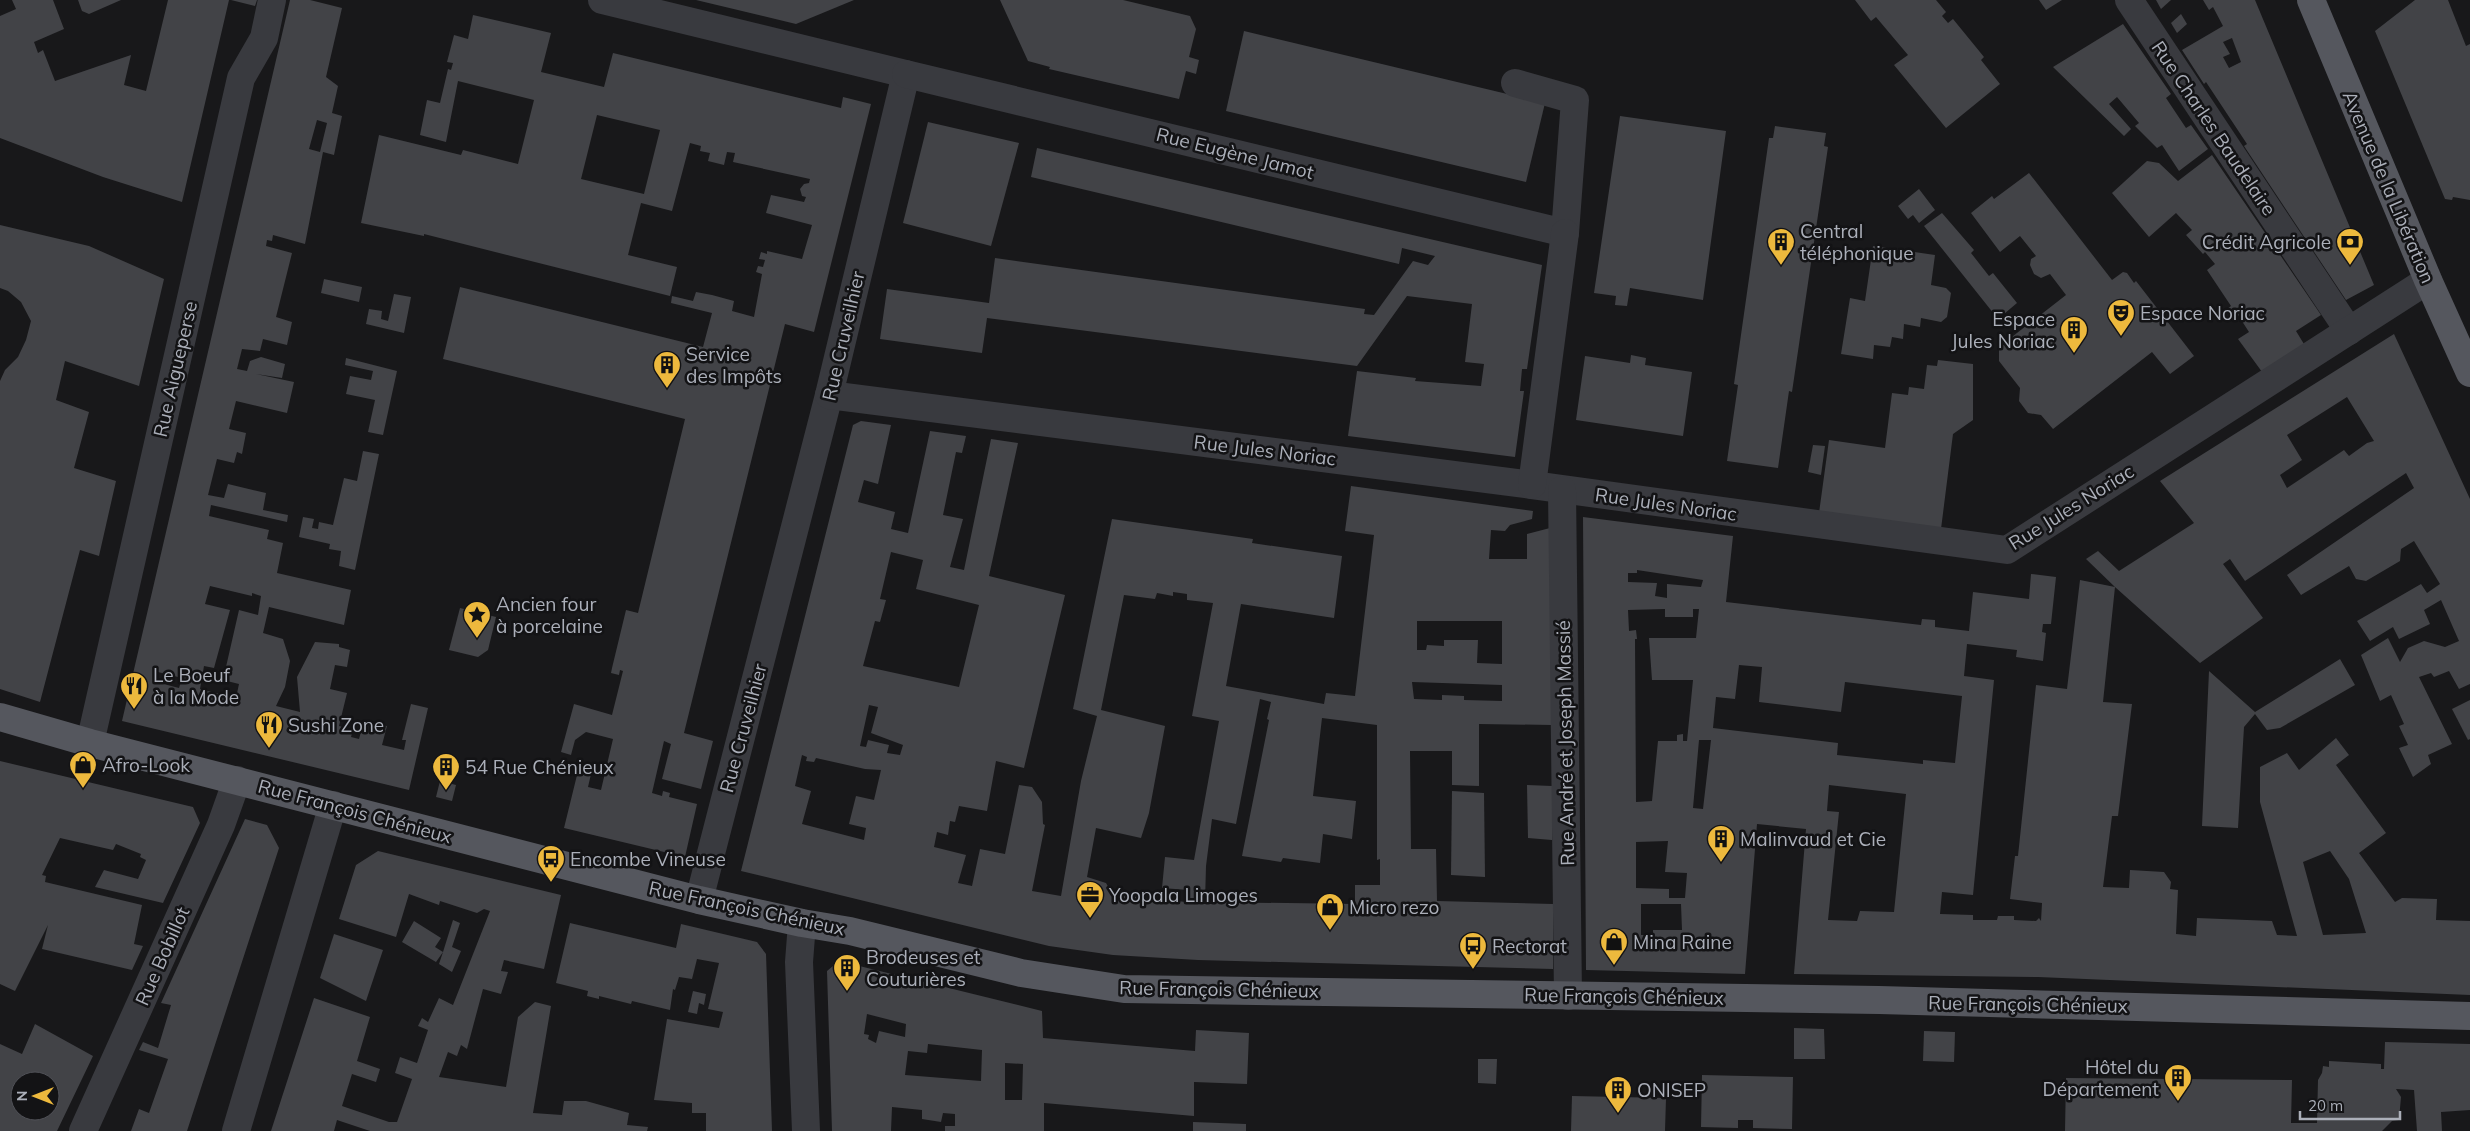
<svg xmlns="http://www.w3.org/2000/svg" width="2470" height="1131" font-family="Mulish,sans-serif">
<rect width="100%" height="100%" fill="#18181a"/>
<!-- building -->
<g fill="#424347" fill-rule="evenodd">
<path d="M12 0H53L64 29 34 42 38 53 43 50 55 81 131 55 124 85 146 91 168 0H229L182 202 103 177 0 138V16L16 9Z"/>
<path d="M78 0H121L89 14 82 11Z"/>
<path d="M231 0H257L255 6Z"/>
<path d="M290 0H310L342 8 326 77 338 86 332 113 342 116 334 155 323 152 305 244 273 235 272 241 267 240 266 246 292 253 276 317 292 322 287 345 263 339 260 351 242 349 237 369 247 371 250 361 261 357 285 364 282 378 256 374 294 382 287 413 236 401 229 429 246 433 242 454 237 452 234 463 217 459 208 495 224 498 228 484 266 493 263 510 288 515 287 522 211 505 209 516 269 530 267 539 283 543 277 573 351 590 344 625 269 607 263 633 283 639 290 661 285 687 276 706 300 712 297 677 315 642 339 644V647L350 650 347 667 335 665 330 689 347 693 339 726 353 730 351 737 359 739 364 721 387 726 382 745 404 750 406 740H402L411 704 428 708 409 790 122 721ZM317 120 327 123 320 152 309 149ZM210 586 252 596V593L261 596 258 615 239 610 223 680 239 684 236 698 200 689 204 666 214 668 230 610 205 604ZM158 672 182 678 179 688 156 682Z"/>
<path d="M696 0H854L796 24Z"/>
<path d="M1000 0H1123L1190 16 1196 29 1189 57 1199 60 1196 74 1186 71 1179 99 1049 69 1050 67 1028 61Z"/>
<path d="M1855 0H1936L1946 12 1942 16 1948 23 1953 19 1984 57 1981 60 2000 84 1946 128 1894 65 1908 55 1876 17 1871 21Z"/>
<path d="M2039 0H2062L2046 10Z"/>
<path d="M2156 0H2171L2161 9Z"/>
<path d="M2203 0H2255L2374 285 2346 300 2244 146 2247 144 2206 82 2204 84 2182 50 2223 26 2213 7 2209 10ZM2232 38 2241 62 2229 68 2223 57 2230 54 2223 42Z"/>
<path d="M2415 0H2448L2466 46 2470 44V200L2453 197 2452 200 2445 199 2375 31Z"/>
<path d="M2181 14 2187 24 2177 33 2171 23Z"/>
<path d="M473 15 551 33 541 72 604 87 613 53 841 108 843 97 871 104 814 332 785 324 684 733 713 741 701 789 662 779 671 744 664 741 652 793 662 796 663 791 670 793 669 797 697 804 685 857 564 828 578 771 591 774 588 787 601 790 613 739 586 732 575 740 571 755 561 752 574 704 612 715 623 671 620 670 619 675 611 673 612 668 626 610 638 613 685 419 443 359 460 287 703 347 712 313 671 303 672 296 693 301 696 292 712 295 734 301 732 311 754 317 762 274 756 272 758 266 763 267 765 260 759 259 761 252 767 254V251L802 259 812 225 766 213 771 195 804 202 806 197 802 196 800 189 804 184 809 183 810 179 733 162 735 153 727 152 724 165 708 161 710 153 700 151 701 146 690 143 672 211 641 203 628 255 677 267 670 296 424 234V236L361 223 379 135 461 155 463 150 518 164 534 100 458 81 446 142 420 135 427 100 440 103 448 69 451 70 453 63 447 62 454 35 468 39ZM597 115 660 130 644 194 581 179Z"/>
<path d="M2123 24 2171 94 2166 98 2186 128 2191 125 2208 149 2179 171 2162 145 2157 148 2135 126 2139 123 2117 97 2109 104 2131 129 2124 136 2053 67Z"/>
<path d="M1244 31 1545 103 1526 182 1226 111Z"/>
<path d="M1620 116 1726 131 1703 300 1630 288 1627 306 1615 305 1616 296 1594 293Z"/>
<path d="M928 122 1019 143 991 246 903 223Z"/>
<path d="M1775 126 1826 133 1824 146 1828 147 1792 392 1789 391 1778 468 1727 461 1738 385 1734 384 1769 138H1773Z"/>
<path d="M1037 148 1542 265 1527 369H1522L1520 391H1524L1515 457 1348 436 1357 371 1416 378 1415 381 1481 386 1484 364 1465 362 1472 304 1407 296 1357 366 987 318 982 353 880 339 887 289 989 303 995 258 1365 309 1364 314 1374 315 1413 261 1428 265 1435 256 1402 248 1399 264 1031 177Z"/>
<path d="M2212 155 2321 315 2296 331 2307 349 2265 376 2238 339 2249 332 2238 315 2233 318 2227 309 2231 306 2207 270 2215 264 2205 252 2203 254 2186 235 2192 230 2176 213 2149 237 2112 193 2147 161 2159 163 2178 181Z"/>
<path d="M2029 173 2112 280 2123 272 2127 273 2134 283 2136 281 2194 356 2170 374 2152 352 2053 429 2041 415 2028 413 2019 401 2020 388 1999 361V347L2066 295 2050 274 2041 278 2034 274 2030 265 2031 259 2036 256 2020 236 2000 252 1971 213 1992 196 1994 199Z"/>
<path d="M1919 189 1935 210 1919 223 1913 215 1908 219 1898 206Z"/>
<path d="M1942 213 1974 250 1971 253 1989 276 1993 273 2017 303 1998 319 1924 226Z"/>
<path d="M0 225 89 246 164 279 139 386 65 361 56 400 89 412 74 468 116 481 99 556 80 550 40 702 0 689V381L5 370 18 357 26 340 31 321 21 302 8 291 0 288Z"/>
<path d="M1873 246 1935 255 1931 285 1946 288 1951 293 1947 317 1941 322 1921 318 1920 327 1904 324 1903 339 1892 337 1890 347 1874 345 1873 359 1841 354 1850 298 1865 301Z"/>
<path d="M324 279 362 287 359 302 321 293Z"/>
<path d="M394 294 411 297 404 333 366 324 369 309 382 311 381 319 388 321Z"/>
<path d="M2394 334 2470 499V684L2459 689 2449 671 2434 677 2431 673 2419 677 2452 744 2428 755 2431 764 2413 777 2399 748 2408 745 2399 726 2404 724 2391 695 2380 701 2361 655 2388 638 2400 662 2408 648 2424 641 2445 647 2459 641 2441 600 2424 610 2430 624 2399 639 2393 627 2370 641 2357 621 2421 584 2427 593 2440 584 2414 541 2401 549 2400 561 2366 581 2356 579 2349 566 2301 595 2287 575 2414 488 2406 473 2245 581 2230 559 2223 564 2263 618 2200 663 2115 587 2103 702 2132 704 2118 816H2112L2103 887 2129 888 2130 870 2164 872 2171 882 2170 889 2178 890 2176 934 2196 936 2197 918 2272 921 2277 935 2297 936 2260 802V767L2287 753 2299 770 2336 738 2349 755 2336 765 2386 833 2359 853 2395 902 2402 898 2437 899 2436 920 2470 921V995L2038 977 1794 974 1806 829 1757 824 1745 974 1586 970 1583 517 1733 536 1726 602 1921 625 1922 619 1935 620V627L1969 631 1973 592 2029 599 2031 574 2056 577 2051 624H2043L2042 632 2046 633 2043 661 2016 657 2017 650 1967 644 1964 676 1994 680 1973 895 1942 892 1940 914 1973 915V920H1997L1998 916H2014V920L2036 921 2039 918 2041 921 2042 903 2010 899 2015 856H2018L2036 685 2067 689 2080 580 2115 587 2086 559 2098 551 2119 571 2194 523 2160 481ZM2347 397 2374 441 2367 443 2349 456 2344 450 2287 488 2280 475 2302 460 2287 435ZM1637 570 1703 580 1701 587 1667 584V598L1655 596 1657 583 1628 582V573H1637ZM1665 609V617H1693V609H1699L1696 638H1649L1652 680H1693L1687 741H1683V734L1677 735V741H1658L1652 801 1636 802 1635 639H1637L1636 630 1629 631 1628 610ZM1739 665 1762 667 1759 702 1841 712 1845 682 1962 696 1955 763 1923 760V764L1837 755 1838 743 1713 728 1716 697 1735 699ZM1699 740H1711L1703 809 1693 808ZM1829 785 1906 794 1894 912 1860 911 1857 921 1828 920 1839 812 1827 811ZM1668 841 1665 872 1687 873 1685 898H1669V889L1636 888V842ZM2330 851 2349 879 2366 933 2323 935 2303 862ZM1641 904H1681L1682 930H1653V935H1641Z"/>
<path d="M1631 355 1646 358 1645 365 1692 372 1683 436 1576 420 1585 356 1630 363Z"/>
<path d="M346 358 397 371 383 435 368 432 375 400 346 394 350 376 371 380 373 371 345 365Z"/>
<path d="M1938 360 1973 364V420L1953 434 1941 529 1819 513 1829 440 1885 448 1892 393 1908 395 1909 387 1924 389 1927 365 1937 366Z"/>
<path d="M861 421 891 425 878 484 864 480 858 502 895 512 891 529 908 533 930 431 966 436 962 453 956 452 943 515 963 519 950 567 964 570 991 439 1018 443 989 576 1065 595 1024 768 996 761 987 811 959 806 955 822 950 821 948 835 937 832 934 847 966 855 958 883 972 886 980 849 1005 854 1019 785 1032 787 1042 802 1043 824 1045 825 1032 891 1061 896 1081 781 1097 716 1073 709 1112 519 1253 539 1252 543 1342 556 1334 618 1241 604 1226 686 1324 704 1326 693 1355 696 1374 535 1345 531 1351 486 1533 511 1532 519 1510 525 1505 531 1491 530 1489 559H1527V534L1550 528 1552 725 1479 724V786L1452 785V751H1410L1411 849H1436L1437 901 1553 904V969L1198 960 1113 955 1049 946 741 871 853 425ZM891 552 923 560 916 589 979 605 959 687 863 666 875 621 880 622 886 600 880 599ZM1173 592 1187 594V600L1213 603 1192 716 1219 721 1194 860 1165 857 1162 888 1188 890 1186 902 1127 896 1111 892 1106 883 1087 877 1096 828 1141 838 1149 813 1165 726 1101 710 1124 595 1155 599 1157 593 1173 596ZM1417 621H1502V664L1477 663 1478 640H1444V646L1427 645 1426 650H1417ZM1412 682 1502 685V701L1464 700V696L1442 695V700L1414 699ZM1260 699 1271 702 1267 719 1269 720 1242 856 1281 862 1283 858 1320 863 1323 834 1352 839 1356 801 1313 796 1322 718 1377 725V860L1380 859V885H1355V904L1205 902 1206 866 1212 819 1236 824ZM869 705 878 707 871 733 903 745 900 755 887 753 889 745 868 740 866 747 860 746ZM802 755 807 757 806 761 814 762 816 758 865 769 881 770 874 800 856 796 849 824 866 828 864 840 802 824 811 791 795 786Z"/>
<path d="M1813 445 1825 446 1821 475 1808 472Z"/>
<path d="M363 451 379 454 355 570 339 566 341 551 329 549 330 544 299 537 303 517 314 519 312 528 318 529 319 522 333 525 344 478 357 481Z"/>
<path d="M460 608 496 617 488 650 478 657 449 650Z"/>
<path d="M2340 659 2355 685 2280 728 2267 730 2255 714 2244 727 2238 828 2202 826 2209 671 2255 712Z"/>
<path d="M2470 700V739L2468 740 2452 709Z"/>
<path d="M0 761 193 807 200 823 163 903 95 887 104 870 138 879 146 860 140 857 141 854 116 844 113 850 60 838 42 875 46 876 45 882 142 905 134 944 143 946 132 970 42 949 48 925 15 991 0 984Z"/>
<path d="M440 781 456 785 452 801 436 797Z"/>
<path d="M1527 785 1552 786V840L1528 838Z"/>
<path d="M1452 791 1484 793 1485 877 1451 875Z"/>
<path d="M245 819 267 825 279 848 187 1131H131L139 1109 149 1113 168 1059 139 1050 143 1042 158 1048 171 1005 161 1003Z"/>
<path d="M378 851 561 895 544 969 504 960 501 971 508 972 501 994 483 989 467 1049 461 1045 457 1056 448 1052 439 1077 506 1087 518 1017 535 1002 551 1006 533 1113 562 1115 564 1101H586L629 1113 627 1125 648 1127 647 1131H370L337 1120 334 1131H271L314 998 370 1017 357 1061 380 1069 376 1082 352 1074 342 1106 389 1122H397L412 1079 395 1073 400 1057 417 1063 428 1030 418 1026 422 1018 428 1022 439 998 453 1005 490 911 484 909 477 913 440 901 439 905 409 894 396 937 339 919 356 865Z"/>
<path d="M453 920 460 923 452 947 461 951 452 972 439 964 443 952 436 962 402 942 414 921 441 938 435 947 443 952Z"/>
<path d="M570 923 676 948 681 924 757 942 766 954 772 1131H706V1113H692V1103L654 1100 667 1019 719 1028 723 1012 708 1009 719 963 697 959 692 979 679 977 675 990 673 989 670 1010 632 1001 631 1004 599 996V999L587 996 588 991 556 983Z"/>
<path d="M334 934 383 950 366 1001 320 978Z"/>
<path d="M839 961 1042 1011 1043 1038 1195 1051 1196 1030 1249 1033 1247 1084 1194 1082V1116L1044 1103V1131H945V1126H955V1114L943 1113 941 1122 922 1119V1110L892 1107 891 1131H832L827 971ZM867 1014 906 1024 905 1037 879 1031 876 1043 868 1039 869 1035 864 1034ZM928 1044 982 1050 981 1081 905 1075 908 1051 927 1053ZM1005 1063 1023 1064 1022 1100H1005Z"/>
<path d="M693 991 706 994 704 1005 699 1003 697 1014 688 1012Z"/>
<path d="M35 1024 93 1056 57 1131H0V1044L22 1054ZM20 1081H50V1111H20Z"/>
<path d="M1794 1028 1824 1029 1825 1059H1794Z"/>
<path d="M1924 1031 1955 1032 1954 1062 1923 1061Z"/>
<path d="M2385 1042 2470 1044V1110L2441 1112 2442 1131H2417L2414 1090 2396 1089 2401 1097 2399 1120 2392 1121 2382 1131H2065L2066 1078 2292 1080 2291 1123H2317L2318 1080 2322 1073 2323 1066 2329 1067V1061L2381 1064V1069H2384Z"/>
<path d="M1478 1059H1497L1496 1084 1478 1083Z"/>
<path d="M1702 1075 1793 1077 1792 1129 1753 1128V1120H1738V1128L1701 1127Z"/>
<path d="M1572 1096 1666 1098 1665 1131H1571Z"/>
<path d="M1193 1122 1246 1124V1131H1193Z"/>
</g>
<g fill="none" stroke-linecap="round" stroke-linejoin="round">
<!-- minor -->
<g stroke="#393a3f" stroke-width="28">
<path d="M602 0 906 74 829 395 699 900"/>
<path d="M2129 0 2349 331"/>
<path d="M906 74 1565 233 1575 100 1515 83"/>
<path d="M829 395 1532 485 2007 550 2428 280"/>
<path d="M1532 485 1565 233"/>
<path d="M1562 490 1568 996"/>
<path d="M90 743 241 78 264 38 272 0"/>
<path d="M802 923 799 962 806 1131"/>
<path d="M83 1131 221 825 237 780"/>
<path d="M236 1131 333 805"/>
</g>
<!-- major -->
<g stroke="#55575e" stroke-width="28">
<path d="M2311 0 2428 280 2470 373"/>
<path d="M0 717 90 743 699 900 802 923 850 931 1021 973 1124 989 1879 1000 2470 1016"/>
</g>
</g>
<!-- icons -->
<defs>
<symbol id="building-pin" viewBox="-11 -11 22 30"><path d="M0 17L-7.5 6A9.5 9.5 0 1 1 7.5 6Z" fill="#edb93d" stroke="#131315"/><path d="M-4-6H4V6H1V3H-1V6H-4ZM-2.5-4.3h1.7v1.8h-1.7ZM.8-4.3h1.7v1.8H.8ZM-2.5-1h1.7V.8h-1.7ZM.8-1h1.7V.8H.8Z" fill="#111"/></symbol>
<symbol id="bank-pin" viewBox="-11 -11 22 30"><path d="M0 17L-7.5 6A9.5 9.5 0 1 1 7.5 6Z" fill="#edb93d" stroke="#131315"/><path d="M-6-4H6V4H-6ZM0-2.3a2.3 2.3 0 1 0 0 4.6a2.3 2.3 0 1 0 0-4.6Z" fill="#111"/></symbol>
<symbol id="theatre-pin" viewBox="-11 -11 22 30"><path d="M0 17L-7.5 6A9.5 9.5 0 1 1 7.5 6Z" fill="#edb93d" stroke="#131315"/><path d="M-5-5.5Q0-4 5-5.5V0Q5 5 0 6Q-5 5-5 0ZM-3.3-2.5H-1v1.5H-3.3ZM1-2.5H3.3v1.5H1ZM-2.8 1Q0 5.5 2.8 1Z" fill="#111"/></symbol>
<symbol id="sight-pin" viewBox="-11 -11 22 30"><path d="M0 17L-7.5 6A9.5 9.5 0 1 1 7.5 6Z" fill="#edb93d" stroke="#131315"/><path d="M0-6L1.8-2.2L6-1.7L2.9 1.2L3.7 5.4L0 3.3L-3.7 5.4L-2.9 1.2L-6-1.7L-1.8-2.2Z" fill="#111"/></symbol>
<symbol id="restaurant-pin" viewBox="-11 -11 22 30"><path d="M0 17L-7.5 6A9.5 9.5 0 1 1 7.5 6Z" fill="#edb93d" stroke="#131315"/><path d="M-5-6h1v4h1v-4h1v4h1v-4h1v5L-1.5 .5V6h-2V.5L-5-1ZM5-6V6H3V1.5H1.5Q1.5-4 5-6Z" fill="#111"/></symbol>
<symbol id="shop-pin" viewBox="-11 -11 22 30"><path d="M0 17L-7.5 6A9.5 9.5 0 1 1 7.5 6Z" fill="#edb93d" stroke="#131315"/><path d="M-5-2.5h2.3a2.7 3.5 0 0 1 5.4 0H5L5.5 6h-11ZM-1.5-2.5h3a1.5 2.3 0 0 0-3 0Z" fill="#111"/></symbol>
<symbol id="bus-pin" viewBox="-11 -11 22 30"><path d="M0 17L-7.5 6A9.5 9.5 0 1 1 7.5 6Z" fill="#edb93d" stroke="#131315"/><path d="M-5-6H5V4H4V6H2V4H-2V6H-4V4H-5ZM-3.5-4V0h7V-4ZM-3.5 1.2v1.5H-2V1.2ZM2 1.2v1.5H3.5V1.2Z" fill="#111"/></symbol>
<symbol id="office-pin" viewBox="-11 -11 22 30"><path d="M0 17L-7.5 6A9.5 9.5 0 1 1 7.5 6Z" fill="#edb93d" stroke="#131315"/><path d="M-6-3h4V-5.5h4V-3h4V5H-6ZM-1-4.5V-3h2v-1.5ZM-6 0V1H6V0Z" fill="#111"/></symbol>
</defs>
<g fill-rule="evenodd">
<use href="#building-pin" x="1765" y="226" width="32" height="43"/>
<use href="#bank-pin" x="2334" y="226" width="32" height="43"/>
<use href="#theatre-pin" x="2105" y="297" width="32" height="43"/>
<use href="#building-pin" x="2058" y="314" width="32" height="43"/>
<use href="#building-pin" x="651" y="349" width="32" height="43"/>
<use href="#sight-pin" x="461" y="599" width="32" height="43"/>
<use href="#restaurant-pin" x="118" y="670" width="32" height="43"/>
<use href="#restaurant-pin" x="253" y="709" width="32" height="43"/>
<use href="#shop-pin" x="67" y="749" width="32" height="43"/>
<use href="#building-pin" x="430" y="751" width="32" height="43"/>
<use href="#building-pin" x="1705" y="823" width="32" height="43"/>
<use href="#bus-pin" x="535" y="843" width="32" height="43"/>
<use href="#office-pin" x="1074" y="879" width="32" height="43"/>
<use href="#shop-pin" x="1314" y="891" width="32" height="43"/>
<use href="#shop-pin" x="1598" y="926" width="32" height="43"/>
<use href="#bus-pin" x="1457" y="930" width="32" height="43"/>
<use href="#building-pin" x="831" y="952" width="32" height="43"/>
<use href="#building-pin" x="2162" y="1062" width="32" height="43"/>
<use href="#building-pin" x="1602" y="1074" width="32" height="43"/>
</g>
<g text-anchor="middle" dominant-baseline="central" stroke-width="5" stroke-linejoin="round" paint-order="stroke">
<!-- street labels -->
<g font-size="19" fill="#abafb9" stroke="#131315">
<text transform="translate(2214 128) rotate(56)">Rue Charles Baudelaire</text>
<text transform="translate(1235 153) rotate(14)">Rue Eugène Jamot</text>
<text transform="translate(2389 187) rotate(67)">Avenue de la Libération</text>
<text transform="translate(843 336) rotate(-77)">Rue Cruveilhier</text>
<text transform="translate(175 369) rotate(-77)">Rue Aigueperse</text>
<text transform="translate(1265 450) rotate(7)">Rue Jules Noriac</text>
<text transform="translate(1666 504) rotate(8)">Rue Jules Noriac</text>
<text transform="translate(2071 507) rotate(-32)">Rue Jules Noriac</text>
<text transform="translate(743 728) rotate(-75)">Rue Cruveilhier</text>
<text transform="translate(1565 743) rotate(-91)">Rue André et Joseph Massié</text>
<text transform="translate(355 811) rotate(15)">Rue François Chénieux</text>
<text transform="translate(747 908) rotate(12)">Rue François Chénieux</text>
<text transform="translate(162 956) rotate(-66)">Rue Bobillot</text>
<text transform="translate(1219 989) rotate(1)">Rue François Chénieux</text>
<text transform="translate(1624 996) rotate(1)">Rue François Chénieux</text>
<text transform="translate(2028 1004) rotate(1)">Rue François Chénieux</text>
</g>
<!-- poi labels -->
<g font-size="19" fill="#abafb9" stroke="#131315" text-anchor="start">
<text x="1800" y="231">Central<tspan x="1800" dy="22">téléphonique</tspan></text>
<text x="2331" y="242" text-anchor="end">Crédit Agricole</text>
<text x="2140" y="313">Espace Noriac</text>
<text x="2055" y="319" text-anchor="end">Espace<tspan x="2055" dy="22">Jules Noriac</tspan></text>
<text x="686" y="354">Service<tspan x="686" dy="22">des Impôts</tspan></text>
<text x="496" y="604">Ancien four<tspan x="496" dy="22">à porcelaine</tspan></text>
<text x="153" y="675">Le Boeuf<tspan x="153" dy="22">à la Mode</tspan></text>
<text x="288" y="725">Sushi Zone</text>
<text x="102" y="765">Afro-Look</text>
<text x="465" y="767">54 Rue Chénieux</text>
<text x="1740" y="839">Malinvaud et Cie</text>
<text x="570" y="859">Encombe Vineuse</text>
<text x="1109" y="895">Yoopala Limoges</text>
<text x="1349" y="907">Micro rezo</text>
<text x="1633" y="942">Mina Raine</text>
<text x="1492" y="946">Rectorat</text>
<text x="866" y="957">Brodeuses et<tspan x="866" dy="22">Couturières</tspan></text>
<text x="2159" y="1067" text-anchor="end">Hôtel du<tspan x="2159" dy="22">Département</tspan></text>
<text x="1637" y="1090">ONISEP</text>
</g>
</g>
<!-- north arrow -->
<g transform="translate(35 1096) rotate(270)"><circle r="24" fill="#131315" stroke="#505157"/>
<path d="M0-4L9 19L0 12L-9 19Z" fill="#edb93d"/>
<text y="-8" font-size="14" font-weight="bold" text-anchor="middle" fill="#abafb9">N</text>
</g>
<!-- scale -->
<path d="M2300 1111v8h100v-8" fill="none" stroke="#abafb9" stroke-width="2.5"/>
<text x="2308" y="1111" font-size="15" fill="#abafb9" stroke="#131315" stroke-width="4" paint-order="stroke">20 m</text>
</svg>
